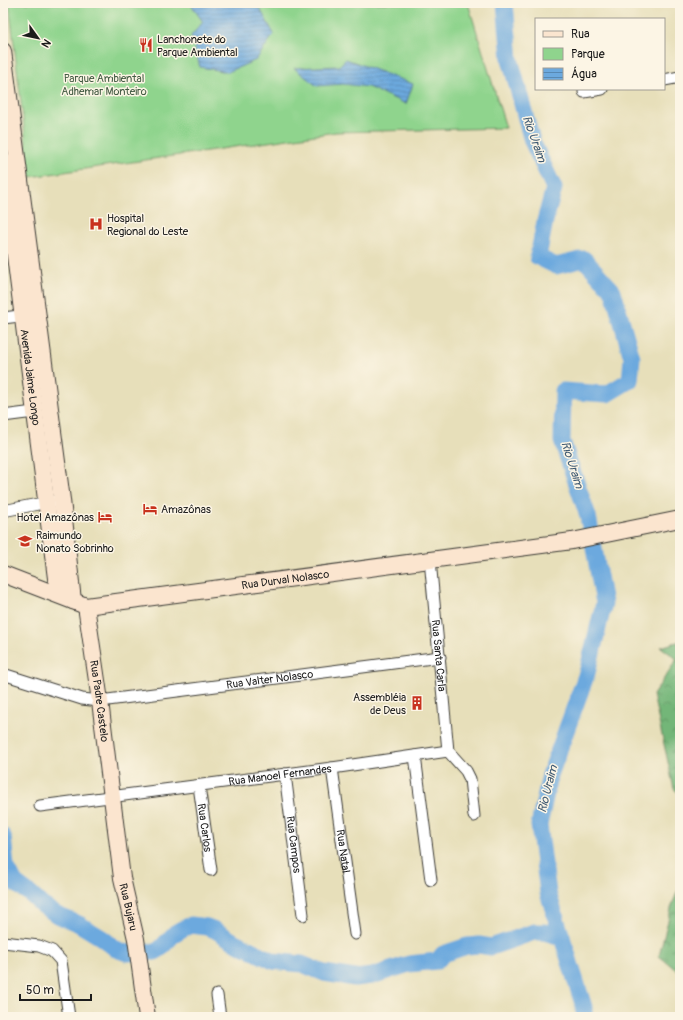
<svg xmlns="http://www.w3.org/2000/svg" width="683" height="1020" font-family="Pangolin,sans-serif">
<defs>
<pattern id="forest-crowns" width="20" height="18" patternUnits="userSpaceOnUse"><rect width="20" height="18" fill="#73b678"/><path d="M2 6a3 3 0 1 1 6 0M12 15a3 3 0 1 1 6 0" fill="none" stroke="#5e9362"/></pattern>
<pattern id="water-rules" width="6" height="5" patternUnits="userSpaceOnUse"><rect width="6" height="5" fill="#6ca9de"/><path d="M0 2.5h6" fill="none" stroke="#5889b3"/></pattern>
</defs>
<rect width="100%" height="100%" fill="#fcf5e5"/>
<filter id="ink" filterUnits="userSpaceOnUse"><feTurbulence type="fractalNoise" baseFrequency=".025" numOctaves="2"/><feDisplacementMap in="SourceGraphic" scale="8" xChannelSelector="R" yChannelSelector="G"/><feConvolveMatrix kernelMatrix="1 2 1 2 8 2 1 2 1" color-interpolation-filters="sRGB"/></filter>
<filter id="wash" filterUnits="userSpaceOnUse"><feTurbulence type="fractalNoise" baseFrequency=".012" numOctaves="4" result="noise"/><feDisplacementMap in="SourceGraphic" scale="16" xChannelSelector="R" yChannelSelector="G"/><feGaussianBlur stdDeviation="0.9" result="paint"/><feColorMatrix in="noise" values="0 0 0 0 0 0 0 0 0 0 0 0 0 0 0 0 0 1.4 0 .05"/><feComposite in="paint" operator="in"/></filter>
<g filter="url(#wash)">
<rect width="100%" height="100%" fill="#e7dfba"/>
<!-- forest -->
<g fill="url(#forest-crowns)" stroke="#48694a">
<path d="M680 641V794L674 789 653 695 677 659 661 647Z"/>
<path d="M680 885V973L659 956 672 905Z"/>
</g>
<!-- green -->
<path fill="#8fd48d" stroke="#567854" d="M9 3H468L506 128 336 132 30 177Z"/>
<!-- water -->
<g fill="url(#water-rules)" stroke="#44627d">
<path d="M190 3H236L260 9 274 34 256 60 228 72 200 67 191 36 203 22Z"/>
<path d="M346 59 413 84 406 104 368 87 343 84 317 86 294 68 339 66Z"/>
</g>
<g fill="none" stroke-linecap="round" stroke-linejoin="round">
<!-- river -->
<g stroke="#6ca9de" stroke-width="17">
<path d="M505 3 510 59 532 141 554 188 545 221 538 257 556 266 584 259 613 291 632 358 630 380 607 394 563 391 562 441 588 516 604 603 587 673 550 775 539 825 548 893 584 1007V1017"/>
<path d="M3 836 6 866 15 883 30 894 42 905 57 915 79 924 102 938 116 949 127 953 155 952 160 949 175 933 182 929 191 925 207 927 215 930 233 941 273 961 302 964 324 973 355 978 372 976 409 964 437 961 443 954 467 946 479 945 491 947 534 932H544L562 937"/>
</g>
</g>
</g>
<g filter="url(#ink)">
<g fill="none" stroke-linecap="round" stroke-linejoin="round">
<defs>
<g id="street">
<path d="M664 80 680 77"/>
<path d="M584 92 602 89"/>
<path d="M3 318 28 315"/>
<path d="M3 416 34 412"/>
<path d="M3 511 53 501"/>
<path id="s1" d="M430 560 448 751"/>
<path id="s2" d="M3 674 82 699 100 701 440 657"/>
<path d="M415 756 431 880"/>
<path id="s3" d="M332 768 355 934"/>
<path id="s4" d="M285 774 303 915"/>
<path id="s5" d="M199 786 211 870"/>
<path id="s6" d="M40 806 332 768 448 751 466 771 470 779 474 816"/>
<path d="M3 942 39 946 52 951 61 961 69 1017"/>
<path d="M217 995 220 1017"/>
</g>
<g id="secondary">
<path d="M3 51 62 500 73 601"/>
<path id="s7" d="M3 161 58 594"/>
<path id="s8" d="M3 574 86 606 572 541 680 519"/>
<path id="s9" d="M86 606 100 701 122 878 136 939 147 1017"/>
</g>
</defs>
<!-- street casing -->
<use href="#street" stroke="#3a3934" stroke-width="13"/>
<!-- secondary casing -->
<use href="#secondary" stroke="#3a3934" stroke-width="18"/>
<!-- street -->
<use href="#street" stroke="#fff" stroke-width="11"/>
<!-- secondary -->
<use href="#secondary" stroke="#fbe5cf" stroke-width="16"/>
</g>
</g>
<!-- icons -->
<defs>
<symbol id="restaurant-bare" viewBox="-9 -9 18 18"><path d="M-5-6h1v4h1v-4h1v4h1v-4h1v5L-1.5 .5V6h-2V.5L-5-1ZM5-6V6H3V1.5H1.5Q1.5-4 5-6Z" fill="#c8321e" stroke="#fcf5e5" stroke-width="2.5" paint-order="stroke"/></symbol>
<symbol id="hospital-bare" viewBox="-9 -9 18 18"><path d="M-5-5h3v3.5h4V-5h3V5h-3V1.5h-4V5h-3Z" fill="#c8321e" stroke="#fcf5e5" stroke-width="2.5" paint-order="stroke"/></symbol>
<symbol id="hotel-bare" viewBox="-9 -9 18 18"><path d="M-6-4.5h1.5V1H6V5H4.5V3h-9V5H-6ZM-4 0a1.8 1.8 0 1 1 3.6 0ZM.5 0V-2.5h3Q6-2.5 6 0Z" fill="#c8321e" stroke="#fcf5e5" stroke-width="2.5" paint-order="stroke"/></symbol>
<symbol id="school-bare" viewBox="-9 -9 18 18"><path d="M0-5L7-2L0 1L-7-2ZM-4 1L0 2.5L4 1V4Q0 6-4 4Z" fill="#c8321e" stroke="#fcf5e5" stroke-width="2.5" paint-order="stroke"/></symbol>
<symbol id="building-bare" viewBox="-9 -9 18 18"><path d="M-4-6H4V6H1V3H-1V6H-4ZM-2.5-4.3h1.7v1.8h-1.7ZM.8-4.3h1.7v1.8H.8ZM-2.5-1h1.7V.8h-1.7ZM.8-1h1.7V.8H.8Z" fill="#c8321e" stroke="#fcf5e5" stroke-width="2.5" paint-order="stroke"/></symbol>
</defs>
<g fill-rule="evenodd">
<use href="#restaurant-bare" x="136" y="35" width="20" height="20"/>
<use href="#hospital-bare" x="86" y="214" width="20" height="20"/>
<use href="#hotel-bare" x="140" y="499" width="20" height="20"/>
<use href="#hotel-bare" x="95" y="507" width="20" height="20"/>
<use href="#school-bare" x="15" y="531" width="20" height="20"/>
<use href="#building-bare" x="407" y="693" width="20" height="20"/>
</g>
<g text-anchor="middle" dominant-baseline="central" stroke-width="3" stroke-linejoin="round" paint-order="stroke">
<!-- poi labels -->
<g font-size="11" fill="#1c1c1c" stroke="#fcf5e5" text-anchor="start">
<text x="157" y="39">Lanchonete do<tspan x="157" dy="13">Parque Ambiental</tspan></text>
<text x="107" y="218">Hospital<tspan x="107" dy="13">Regional do Leste</tspan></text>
<text x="161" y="509">Amazônas</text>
<text x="94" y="517" text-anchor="end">Hotel Amazônas</text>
<text x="36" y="535">Raimundo<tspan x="36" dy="13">Nonato Sobrinho</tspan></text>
<text x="406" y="697" text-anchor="end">Assembléia<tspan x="406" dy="13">de Deus</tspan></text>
</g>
<!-- park labels -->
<g font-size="11" fill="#445c44" stroke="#fcf5e5">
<text x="104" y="78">Parque Ambiental<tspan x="104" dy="13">Adhemar Monteiro</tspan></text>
</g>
<!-- street labels -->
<g font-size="11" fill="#1c1c1c" stroke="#fcf5e5">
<text stroke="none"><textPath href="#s7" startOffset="218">Avenida Jaime Longo</textPath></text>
<text stroke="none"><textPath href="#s8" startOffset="290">Rua Durval Nolasco</textPath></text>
<text stroke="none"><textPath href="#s1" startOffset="96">Rua Santa Carla</textPath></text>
<text stroke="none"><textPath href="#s2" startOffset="272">Rua Valter Nolasco</textPath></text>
<text stroke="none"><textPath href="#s9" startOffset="96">Rua Padre Castelo</textPath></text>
<text stroke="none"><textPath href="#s6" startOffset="242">Rua Manoel Fernandes</textPath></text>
<text stroke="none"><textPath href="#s5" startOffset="42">Rua Carlos</textPath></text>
<text stroke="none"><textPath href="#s4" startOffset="71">Rua Campos</textPath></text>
<text stroke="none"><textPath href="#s3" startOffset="84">Rua Natal</textPath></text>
<text stroke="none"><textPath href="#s9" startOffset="304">Rua Bujaru</textPath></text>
</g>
<!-- water labels -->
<g font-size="12" font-style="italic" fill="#405b73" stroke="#fcf5e5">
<text transform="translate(534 139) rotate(70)">Rio Uraim</text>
<text transform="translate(572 465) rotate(72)">Rio Uraim</text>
<text transform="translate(548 789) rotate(-76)">Rio Uraim</text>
</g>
</g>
<!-- margin -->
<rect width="683" height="1020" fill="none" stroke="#fcf5e5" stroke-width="16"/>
<!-- legend -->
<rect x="535" y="18" width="130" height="72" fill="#fcf5e5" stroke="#a29e95"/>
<rect x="543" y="31" width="20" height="6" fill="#fbe5cf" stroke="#a29e95"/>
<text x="571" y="38" font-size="12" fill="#1c1c1c">Rua</text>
<rect x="543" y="48" width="20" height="12" fill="#8fd48d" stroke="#a29e95"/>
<text x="571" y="58" font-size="12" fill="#1c1c1c">Parque</text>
<rect x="543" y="68" width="20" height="12" fill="url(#water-rules)" stroke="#a29e95"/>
<text x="571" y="78" font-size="12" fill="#1c1c1c">Água</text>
<!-- north arrow -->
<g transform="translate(38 38) rotate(123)" stroke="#fcf5e5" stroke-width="3" paint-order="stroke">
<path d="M0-3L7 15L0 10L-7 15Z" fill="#1c1c1c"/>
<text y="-6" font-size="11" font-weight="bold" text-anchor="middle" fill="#1c1c1c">N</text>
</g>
<!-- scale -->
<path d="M20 994v6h71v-6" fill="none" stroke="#1c1c1c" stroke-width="2"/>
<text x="26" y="994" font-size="12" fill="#1c1c1c" stroke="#fcf5e5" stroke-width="3" paint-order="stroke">50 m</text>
</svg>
